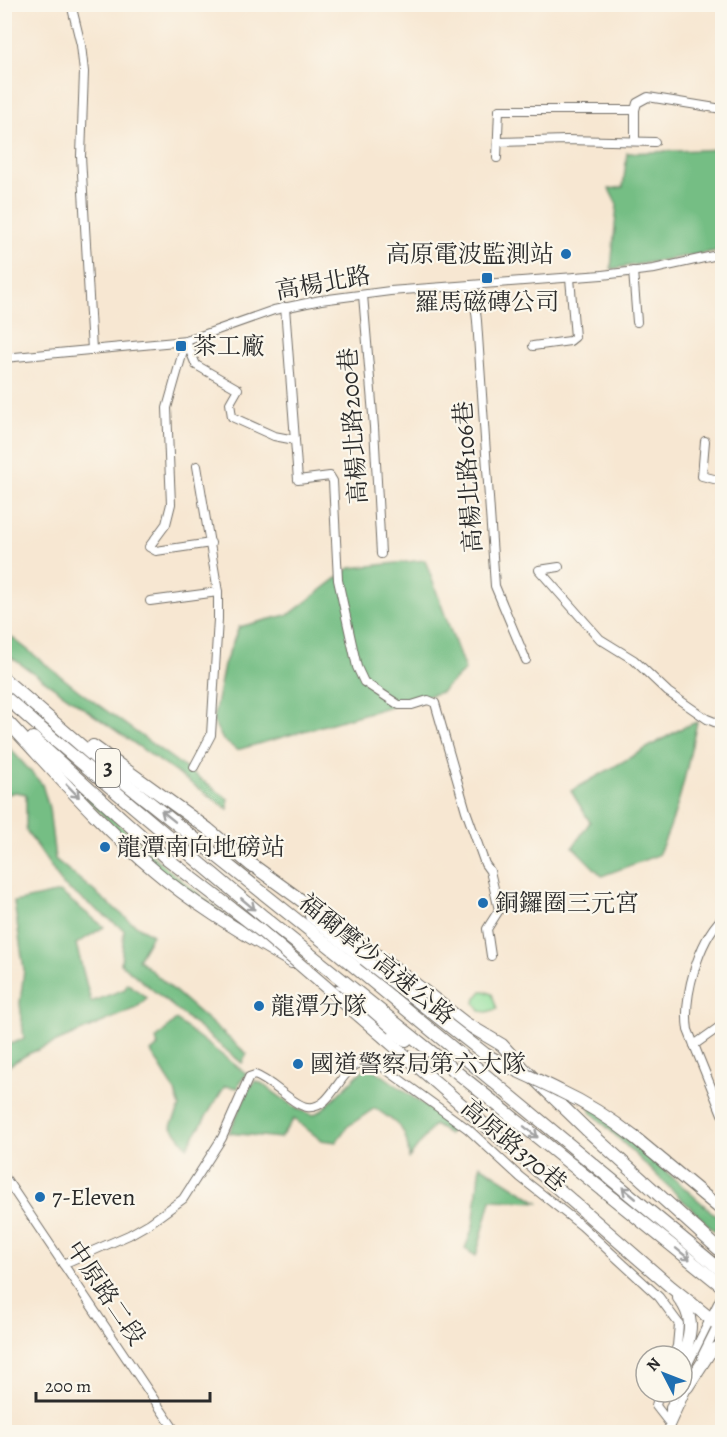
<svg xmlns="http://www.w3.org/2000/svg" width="727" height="1437" font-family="Alegreya,'Noto Serif TC',serif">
<rect width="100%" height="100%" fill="#fbf7ec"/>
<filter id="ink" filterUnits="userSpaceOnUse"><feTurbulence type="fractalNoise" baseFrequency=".0167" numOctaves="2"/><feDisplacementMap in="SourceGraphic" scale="12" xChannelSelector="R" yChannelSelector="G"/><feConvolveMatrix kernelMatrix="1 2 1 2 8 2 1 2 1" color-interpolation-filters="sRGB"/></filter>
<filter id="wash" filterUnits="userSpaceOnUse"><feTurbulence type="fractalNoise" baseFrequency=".008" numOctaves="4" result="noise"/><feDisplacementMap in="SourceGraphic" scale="24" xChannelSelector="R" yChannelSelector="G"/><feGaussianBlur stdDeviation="1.35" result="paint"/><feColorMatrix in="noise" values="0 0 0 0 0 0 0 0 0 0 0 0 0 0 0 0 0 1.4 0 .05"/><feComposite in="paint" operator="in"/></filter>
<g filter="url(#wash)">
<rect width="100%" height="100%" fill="#f7e7d2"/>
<!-- green -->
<g fill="#91df9c" stroke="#5e8564" stroke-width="1.5">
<path d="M51 763 166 868 235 923 157 869Z"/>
<path d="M482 991H485L492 994 497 1009 487 1012 480 1011 475 1003 476 998Z"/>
</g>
<!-- forest -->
<g fill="#74be84" stroke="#507458" stroke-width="1.5">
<path d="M722 149V250L611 269 617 205 609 189 623 187 627 153Z"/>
<path d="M425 560 465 670 441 692 237 750 223 740 213 721 224 665 239 627 290 614 350 568Z"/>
<path d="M4 631 78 690 228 799V809L5 653Z"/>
<path d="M697 722C687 767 679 813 658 855L602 876 573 847 590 822 571 791 684 727Z"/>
<path d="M5 743 42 784 49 808 55 859 131 922 152 935 138 959 247 1054 242 1063 121 964 124 930 63 885 26 830V794L15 792 5 795Z"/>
<path d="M60 892 104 927 76 944 91 1002 125 989 127 983 147 998 136 1008 28 1054 5 1068V1046L24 1039 20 1003 24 970 14 902Z"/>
<path d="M176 1020 247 1074 239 1083 238 1088 225 1086 187 1147 171 1126 180 1107 174 1089 151 1052 158 1046 156 1039Z"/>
<path d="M368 1068 375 1070 454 1127 449 1134 434 1125 409 1158C407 1126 399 1125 375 1108L347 1127 336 1142 321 1140 294 1119 280 1138 229 1133 249 1089 255 1081 261 1083 297 1109 313 1115 321 1111 364 1069Z"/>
<path d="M589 1099 603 1116 722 1221V1238L591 1112Z"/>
<path d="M480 1165 538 1202 491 1200 476 1256 465 1249 473 1227Z"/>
</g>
</g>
<g filter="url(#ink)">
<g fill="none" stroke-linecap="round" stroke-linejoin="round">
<defs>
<g id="minor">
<path d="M71 4 81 45 84 72 81 156 92 350"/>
<path d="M635 141V110L637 103 648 97 722 109"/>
<path d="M498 142 566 140 655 142"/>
<path d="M497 158 499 110H635"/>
<path d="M633 271 637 322"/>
<path d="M473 285 477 321 495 586 526 660"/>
<path d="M363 295 374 427 381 554"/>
<path d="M285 307 298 480 330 476 333 481 338 580 357 667 364 682 399 705H412L428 700 435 703 466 811 485 864 490 871 499 910 487 929 491 956"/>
<path d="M186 341 167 408 171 504 166 524 149 547 156 551 211 543"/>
<path d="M186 341 196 365 238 389 230 403 232 417 274 436 295 440"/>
<path d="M533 346 570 341 575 337 570 278"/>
<path d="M4 358 186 341 274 310 321 300 390 291 602 275 654 269 722 254"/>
<path d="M705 441 702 476 722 481"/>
<path d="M559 567 539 570 600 639 634 660 668 692 707 719 722 725"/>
<path d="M150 601 218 592"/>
<path d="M194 767 211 735 218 619V592L197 466"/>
<path d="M722 918C698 942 683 997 688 1030L722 1114"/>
<path d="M694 1045 722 1025"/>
<path d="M4 1176 176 1432"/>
<path d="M63 1264 129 1235 150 1223 183 1199 222 1138 249 1077 255 1075C272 1081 293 1105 307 1107 337 1111 341 1051 377 1063L468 1129 520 1177 582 1226 659 1297 679 1324 677 1346 673 1356"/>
<path d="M702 1356 722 1316"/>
<path d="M682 1376 722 1295"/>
<path d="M659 1392 656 1406 670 1424"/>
<path d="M670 1424V1408L676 1392"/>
<path d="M667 1432 689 1384"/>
</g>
<g id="highway">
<path d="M4 679 114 774 338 953 722 1271"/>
<path d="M4 696 45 732 264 917 722 1286"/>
<path d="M4 718C53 770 100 825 155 871 197 907 245 934 292 962"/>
<path d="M33 738 118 815"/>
<path d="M93 746 208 829 252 866"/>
<path d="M247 861 396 969 465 1023 502 1045 523 1068 586 1129 722 1252"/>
<path d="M311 916 364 959"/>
<path d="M337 991 406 1040"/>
<path d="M385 1038 671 1287 722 1328"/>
<path d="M634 1137 722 1210"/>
<path d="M679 1298C698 1322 688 1337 682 1364"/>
<path d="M687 1387 709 1353 722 1345"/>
</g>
</defs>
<!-- minor casing -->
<use href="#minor" stroke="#726d65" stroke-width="10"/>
<!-- highway casing -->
<use href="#highway" stroke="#726d65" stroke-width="14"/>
<!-- minor -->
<use href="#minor" stroke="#fff" stroke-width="8"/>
<!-- highway -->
<use href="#highway" stroke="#fff" stroke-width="12"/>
<defs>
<g id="highway-bridge">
<path d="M118 815 165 857 261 931 385 1038"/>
<path d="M364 959 485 1054C509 1069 535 1078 560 1091 586 1103 611 1119 634 1137"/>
</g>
</defs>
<!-- highway-bridge casing -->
<use href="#highway-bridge" stroke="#726d65" stroke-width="14" stroke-linecap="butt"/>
<!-- highway-bridge -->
<use href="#highway-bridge" stroke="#fff" stroke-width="12"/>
</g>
<!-- one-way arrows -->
<defs><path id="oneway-shaft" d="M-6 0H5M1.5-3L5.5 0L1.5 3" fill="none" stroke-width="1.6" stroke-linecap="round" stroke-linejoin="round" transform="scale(1.5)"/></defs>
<g stroke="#a0a0a0">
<use href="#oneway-shaft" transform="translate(73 791) rotate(46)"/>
<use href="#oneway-shaft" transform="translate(168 816) rotate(-141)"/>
<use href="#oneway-shaft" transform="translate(248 904) rotate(40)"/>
<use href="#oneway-shaft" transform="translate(531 1132) rotate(39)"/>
<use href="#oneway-shaft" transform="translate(629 1193) rotate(-140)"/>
<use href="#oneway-shaft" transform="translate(683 1254) rotate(39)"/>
</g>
</g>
<!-- markers -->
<g fill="#1f6fb2" stroke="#fbf7ec" stroke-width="2">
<circle cx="566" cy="254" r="6"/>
<rect x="481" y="272" width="12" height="12" rx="3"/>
<rect x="175" y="340" width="12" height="12" rx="3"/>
<circle cx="105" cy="847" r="6"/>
<circle cx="483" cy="903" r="6"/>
<circle cx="259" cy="1006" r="6"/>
<circle cx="298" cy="1064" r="6"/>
<circle cx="40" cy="1197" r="6"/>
</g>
<g text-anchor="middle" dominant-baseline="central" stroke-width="4.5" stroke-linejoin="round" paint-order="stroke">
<!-- shield labels -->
<rect fill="#fbf7ec" stroke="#696865" stroke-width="1.5" x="96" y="749" width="24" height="38" rx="4.5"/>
<g font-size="22" font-weight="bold" fill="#2b2b2b">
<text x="108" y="768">3</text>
</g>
<!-- poi labels -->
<g font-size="24" fill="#2b2b2b" stroke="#fbf7ec" text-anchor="start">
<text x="554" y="254" text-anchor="end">高原電波監測站</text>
<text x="487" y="302" text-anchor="middle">羅馬磁磚公司</text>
<text x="193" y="346">茶工廠</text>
<text x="117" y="847">龍潭南向地磅站</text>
<text x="495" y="903">銅鑼圈三元宮</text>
<text x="271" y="1006">龍潭分隊</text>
<text x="310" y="1064">國道警察局第六大隊</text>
<text x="52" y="1197">7-Eleven</text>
</g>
<!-- street labels -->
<g font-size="24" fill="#2b2b2b" stroke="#fbf7ec">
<text transform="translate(323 283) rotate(-10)">高楊北路</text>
<text transform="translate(353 426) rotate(-94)">高楊北路200巷</text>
<text transform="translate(468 477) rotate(-94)">高楊北路106巷</text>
<text transform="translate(377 959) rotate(39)">福爾摩沙高速公路</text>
<text transform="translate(514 1145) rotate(40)">高原路370巷</text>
<text transform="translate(106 1293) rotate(56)">中原路二段</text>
</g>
</g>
<!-- margin -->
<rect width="727" height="1437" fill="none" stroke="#fbf7ec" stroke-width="24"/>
<!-- north arrow -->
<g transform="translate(664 1374) rotate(312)"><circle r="28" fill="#fbf7ec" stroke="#a8a59f" stroke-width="1.5"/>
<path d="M0-4.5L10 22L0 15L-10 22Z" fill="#1f6fb2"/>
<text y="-9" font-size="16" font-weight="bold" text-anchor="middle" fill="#2b2b2b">N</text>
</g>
<!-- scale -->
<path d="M36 1392v9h174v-9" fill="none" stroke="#2b2b2b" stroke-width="3"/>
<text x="45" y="1392" font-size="18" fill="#2b2b2b" stroke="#fbf7ec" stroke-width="4.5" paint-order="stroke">200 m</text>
</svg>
